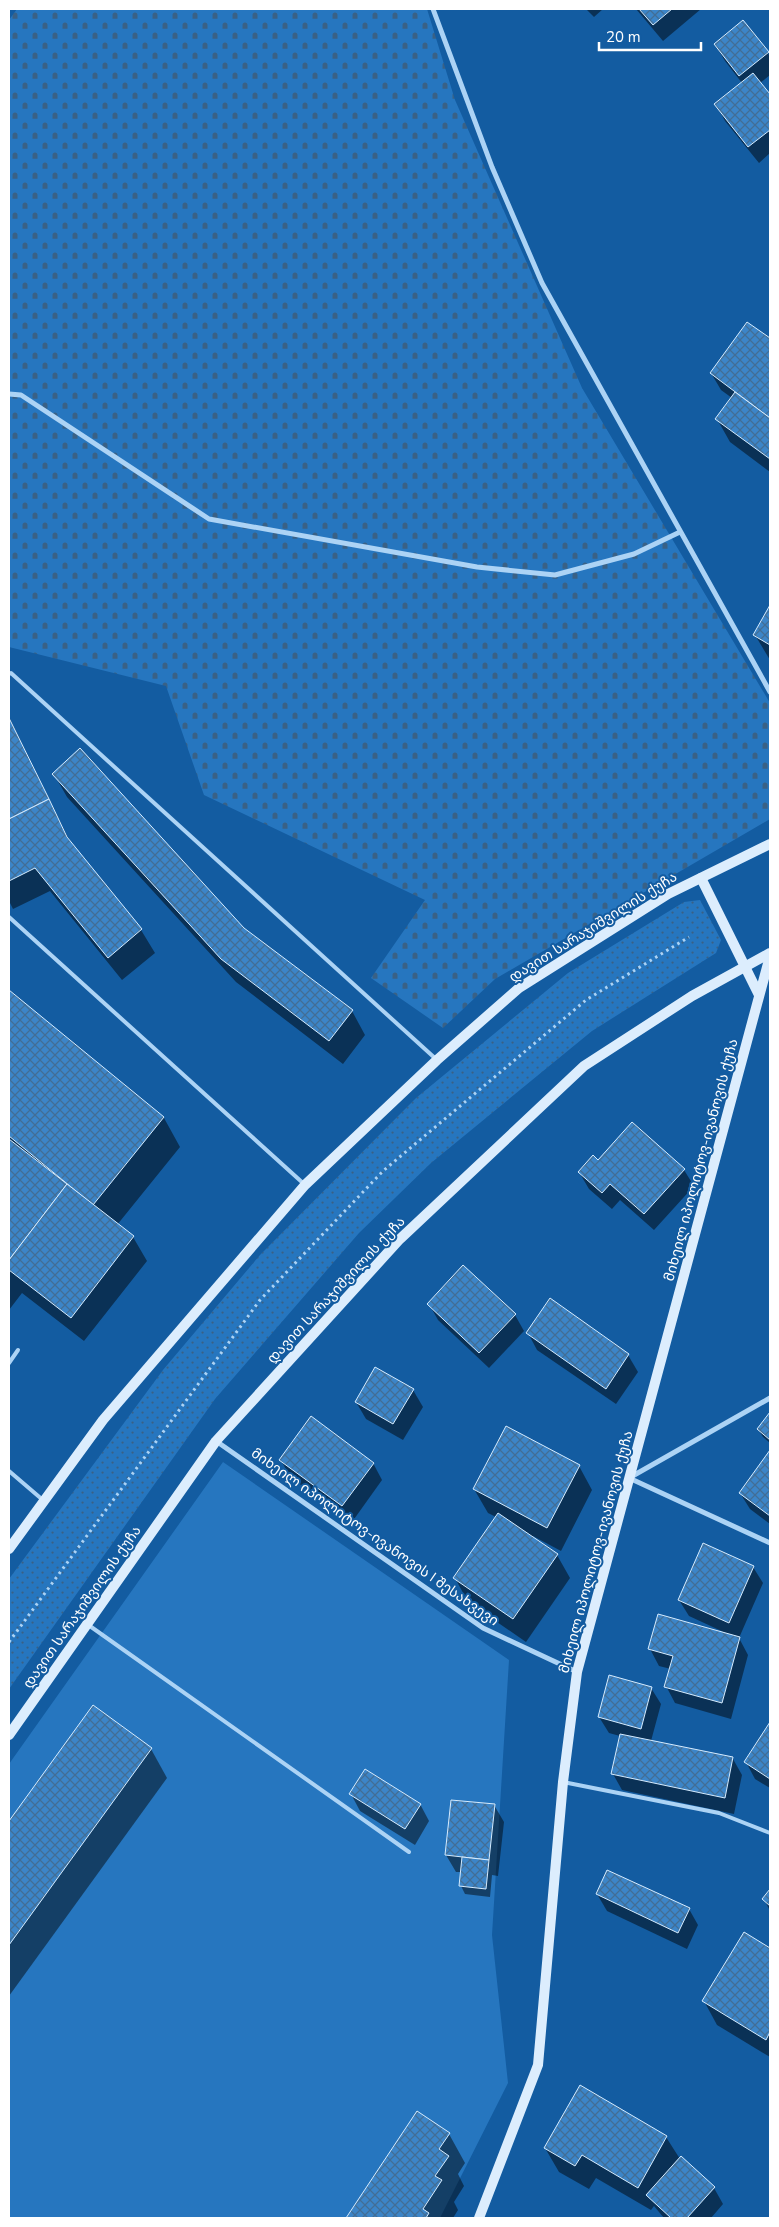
<svg xmlns="http://www.w3.org/2000/svg" width="779" height="2227" font-family="'Nunito Sans','Noto Sans Georgian',sans-serif">
<defs>
<pattern id="grass-dots" width="8" height="8" patternUnits="userSpaceOnUse" patternTransform="scale(1.25)"><rect width="8" height="8" fill="#2676bf"/><path d="M2 2h.1M6 6h.1" fill="none" stroke="#396186" stroke-width="1.8" stroke-linecap="round"/></pattern>
<pattern id="cemetery-stones" width="16" height="16" patternUnits="userSpaceOnUse" patternTransform="scale(1.25)"><rect width="16" height="16" fill="#2676bf"/><path d="M2 7V4a2 2 0 0 1 4 0v3zM10 15v-3a2 2 0 0 1 4 0v3z" fill="#396186"/></pattern>
<pattern id="building-cross-hatch" width="8" height="8" patternUnits="userSpaceOnUse" patternTransform="scale(1.25)"><rect width="8" height="8" fill="#3c85c8"/><path d="M0 0l8 8M0 8l8-8" fill="none" stroke="#426e96"/></pattern>
</defs>
<rect width="100%" height="100%" fill="#135ca1"/>
<!-- grass -->
<path fill="url(#grass-dots)" d="M700 900 721 940 716 953 592 1031 431 1163 359 1233 215 1399 9 1689V1579L163 1370 260 1255 416 1098 568 973 684 902Z"/>
<!-- cemetery -->
<path fill="url(#cemetery-stones)" d="M17 9H427L455 100 582 388 770 703V819L495 979 443 1028 371 978 425 900 204 795 166 686 9 647V20Z"/>
<!-- pitch -->
<path fill="#2676bf" d="M223 1462 509 1660 492 1935 508 2083 440 2218H9V1764Z"/>
<!-- shadow -->
<g fill="#0007">
<path d="M586 9H603L594 17Z"/>
<path d="M636 9H701L663 41Z"/>
<path d="M715 44 768 53 770 58V75L760 83 770 96V153L759 163 725 121 716 104 742 83 725 61Z"/>
<path d="M748 323 770 340V472L730 442 717 419 732 398 721 390 711 373Z"/>
<path d="M770 607V660L755 635Z"/>
<path d="M9 717 71 844 141 930 155 953 122 980 50 891 13 909 9 901Z"/>
<path d="M54 774 243 929 352 1011 365 1035 343 1064 236 982 67 797Z"/>
<path d="M9 991 164 1118 180 1147 117 1225 133 1237 147 1261 84 1341 22 1293 9 1310Z"/>
<path d="M598 1161 684 1170 694 1186 654 1230 620 1200 612 1209 589 1189 579 1172Z"/>
<path d="M551 1300 628 1355 638 1372 616 1404 537 1350 528 1333Z"/>
<path d="M429 1304 515 1315 524 1331 489 1368 438 1320Z"/>
<path d="M413 1390 423 1407 403 1440 366 1419 356 1402Z"/>
<path d="M770 1414V1443L763 1437 758 1429Z"/>
<path d="M770 1452V1524L750 1509 740 1493Z"/>
<path d="M281 1460 373 1463 382 1480 352 1522 290 1477Z"/>
<path d="M579 1466 592 1490 561 1551 533 1536 532 1538 557 1555 570 1578 526 1642 468 1602 455 1578 496 1517 488 1513 474 1489Z"/>
<path d="M753 1567 763 1583 739 1638 748 1655 731 1719 675 1703 666 1686 671 1669 659 1666 650 1649 727 1635 728 1634 689 1616 679 1600Z"/>
<path d="M651 1688 661 1704 651 1741 733 1759 742 1775 734 1814 622 1790 613 1774 620 1736 609 1733 599 1717Z"/>
<path d="M93 1707 151 1749 167 1778 9 1996V1823Z"/>
<path d="M770 1725V1788L755 1779 746 1762Z"/>
<path d="M351 1794 420 1804 429 1821 415 1845 360 1811Z"/>
<path d="M494 1805 504 1822 498 1876 492 1875 490 1897 465 1894 461 1886 462 1872H456L446 1855Z"/>
<path d="M770 1891V1911L764 1899Z"/>
<path d="M597 1894 689 1909 698 1925 687 1949 607 1911Z"/>
<path d="M744 1934 770 1950V2057L717 2025 704 2001Z"/>
<path d="M418 2113 449 2134 465 2163 458 2174 464 2186 454 2202 458 2210 453 2218H347Z"/>
<path d="M666 2137 680 2159 714 2188 723 2204 711 2218H664L654 2206 651 2210 596 2178 589 2189 559 2172 545 2148Z"/>
</g>
<!-- building -->
<g fill="url(#building-cross-hatch)" stroke="#d5ebfe">
<path d="M639 9H672L653 25Z"/>
<path d="M743 20 769 52 739 76 714 44Z"/>
<path d="M753 73 770 94V130L748 147 714 104Z"/>
<path d="M747 322 770 338V418L710 373Z"/>
<path d="M735 392 770 418V459L715 419Z"/>
<path d="M770 605V645L753 635Z"/>
<path d="M9 718 49 799 9 819Z"/>
<path d="M80 748 244 928 353 1010 329 1041 221 959 52 774Z"/>
<path d="M49 799 67 837 142 929 108 958 35 868 9 881V819Z"/>
<path d="M9 990 164 1117 93 1205 9 1136Z"/>
<path d="M632 1122 685 1169 644 1214 610 1184 602 1193 578 1172 593 1155 598 1160Z"/>
<path d="M9 1139 67 1184 9 1260Z"/>
<path d="M67 1184 134 1236 71 1318 9 1270V1260Z"/>
<path d="M463 1265 516 1314 479 1353 427 1304Z"/>
<path d="M550 1298 629 1354 606 1389 526 1333Z"/>
<path d="M375 1367 414 1389 393 1424 355 1402Z"/>
<path d="M770 1412V1440L757 1429Z"/>
<path d="M311 1416 374 1463 342 1506 279 1460Z"/>
<path d="M506 1426 580 1465 547 1528 473 1489Z"/>
<path d="M770 1450V1516L739 1493Z"/>
<path d="M498 1513 558 1554 513 1619 453 1578Z"/>
<path d="M703 1543 754 1566 729 1623 678 1600Z"/>
<path d="M658 1614 740 1637 722 1703 664 1687 673 1656 648 1649Z"/>
<path d="M609 1675 652 1687 641 1729 598 1717Z"/>
<path d="M93 1705 152 1748 9 1945V1821Z"/>
<path d="M770 1722V1779L744 1762Z"/>
<path d="M620 1734 733 1757 725 1798 611 1774Z"/>
<path d="M365 1769 421 1804 405 1829 349 1794Z"/>
<path d="M451 1800 495 1804 489 1860 445 1855Z"/>
<path d="M462 1857 489 1860 486 1889 459 1886Z"/>
<path d="M607 1870 690 1908 678 1933 596 1894Z"/>
<path d="M770 1889V1906L762 1899Z"/>
<path d="M744 1932 770 1948V2032L766 2040 702 2001Z"/>
<path d="M580 2085 667 2136 638 2188 582 2155 575 2166 544 2148Z"/>
<path d="M417 2111 450 2133 439 2149 449 2156 435 2176 442 2180 423 2209 429 2213 426 2218H346Z"/>
<path d="M681 2156 715 2187 687 2218H671L646 2195Z"/>
</g>
<g fill="none" stroke-linecap="round" stroke-linejoin="round">
<!-- path -->
<path stroke="#acd3f5" stroke-width="3" stroke-dasharray="2.5 4" stroke-linecap="butt" d="M9 1642 260 1300 383 1171 586 1000 689 937"/>
<!-- lane -->
<g stroke="#acd3f5" stroke-width="4">
<path d="M9 674 11 673 437 1060"/>
<path d="M9 917 304 1184"/>
<path d="M9 1363 18 1350"/>
<path d="M9 1471 44 1501"/>
<path d="M87 1624 409 1852"/>
<path d="M563 1782 719 1813 770 1833"/>
</g>
<!-- street -->
<g stroke="#acd3f5" stroke-width="5">
<path d="M433 9 492 167 542 283 770 692"/>
<path d="M9 394 21 395 209 519 477 567 555 575 634 554 680 532"/>
<path d="M216 1441 483 1628 577 1672"/>
<path d="M629 1478 770 1398"/>
<path d="M629 1478 770 1543"/>
</g>
<!-- secondary -->
<g stroke="#dcedfd" stroke-width="10">
<path d="M701 878 759 995"/>
<path d="M9 1549 103 1420 305 1185 437 1060 519 988 668 894 770 844"/>
<path d="M9 1735 216 1441 400 1239 584 1066 692 996 770 953"/>
<path d="M479 2218 538 2065 563 1782 577 1672 770 956"/>
</g>
</g>
<g text-anchor="middle" dominant-baseline="central" stroke-width="4" stroke-linejoin="round" paint-order="stroke">
<!-- street labels -->
<g font-size="14" fill="#fff" stroke="#135ca1">
<text transform="translate(593 927) rotate(-32)">დავით სარაჯიშვილის ქუჩა</text>
<text transform="translate(701 1160) rotate(-75)">მიხეილ იპოლიტოვ-ივანოვის ქუჩა</text>
<text transform="translate(336 1290) rotate(-47)">დავით სარაჯიშვილის ქუჩა</text>
<text transform="translate(375 1537) rotate(35)">მიხეილ იპოლიტოვ-ივანოვის I შესახვევი</text>
<text transform="translate(596 1552) rotate(-75)">მიხეილ იპოლიტოვ-ივანოვის ქუჩა</text>
<text transform="translate(82 1607) rotate(-55)">დავით სარაჯიშვილის ქუჩა</text>
</g>
</g>
<!-- border -->
<rect width="779" height="2227" fill="none" stroke="#ffffff" stroke-width="20"/>
<!-- scale -->
<path d="M599 42v8h102v-8" fill="none" stroke="#ffffff" stroke-width="2.5"/>
<text x="606" y="42" font-size="15" fill="#ffffff" stroke="#135ca1" stroke-width="4" paint-order="stroke">20 m</text>
</svg>
